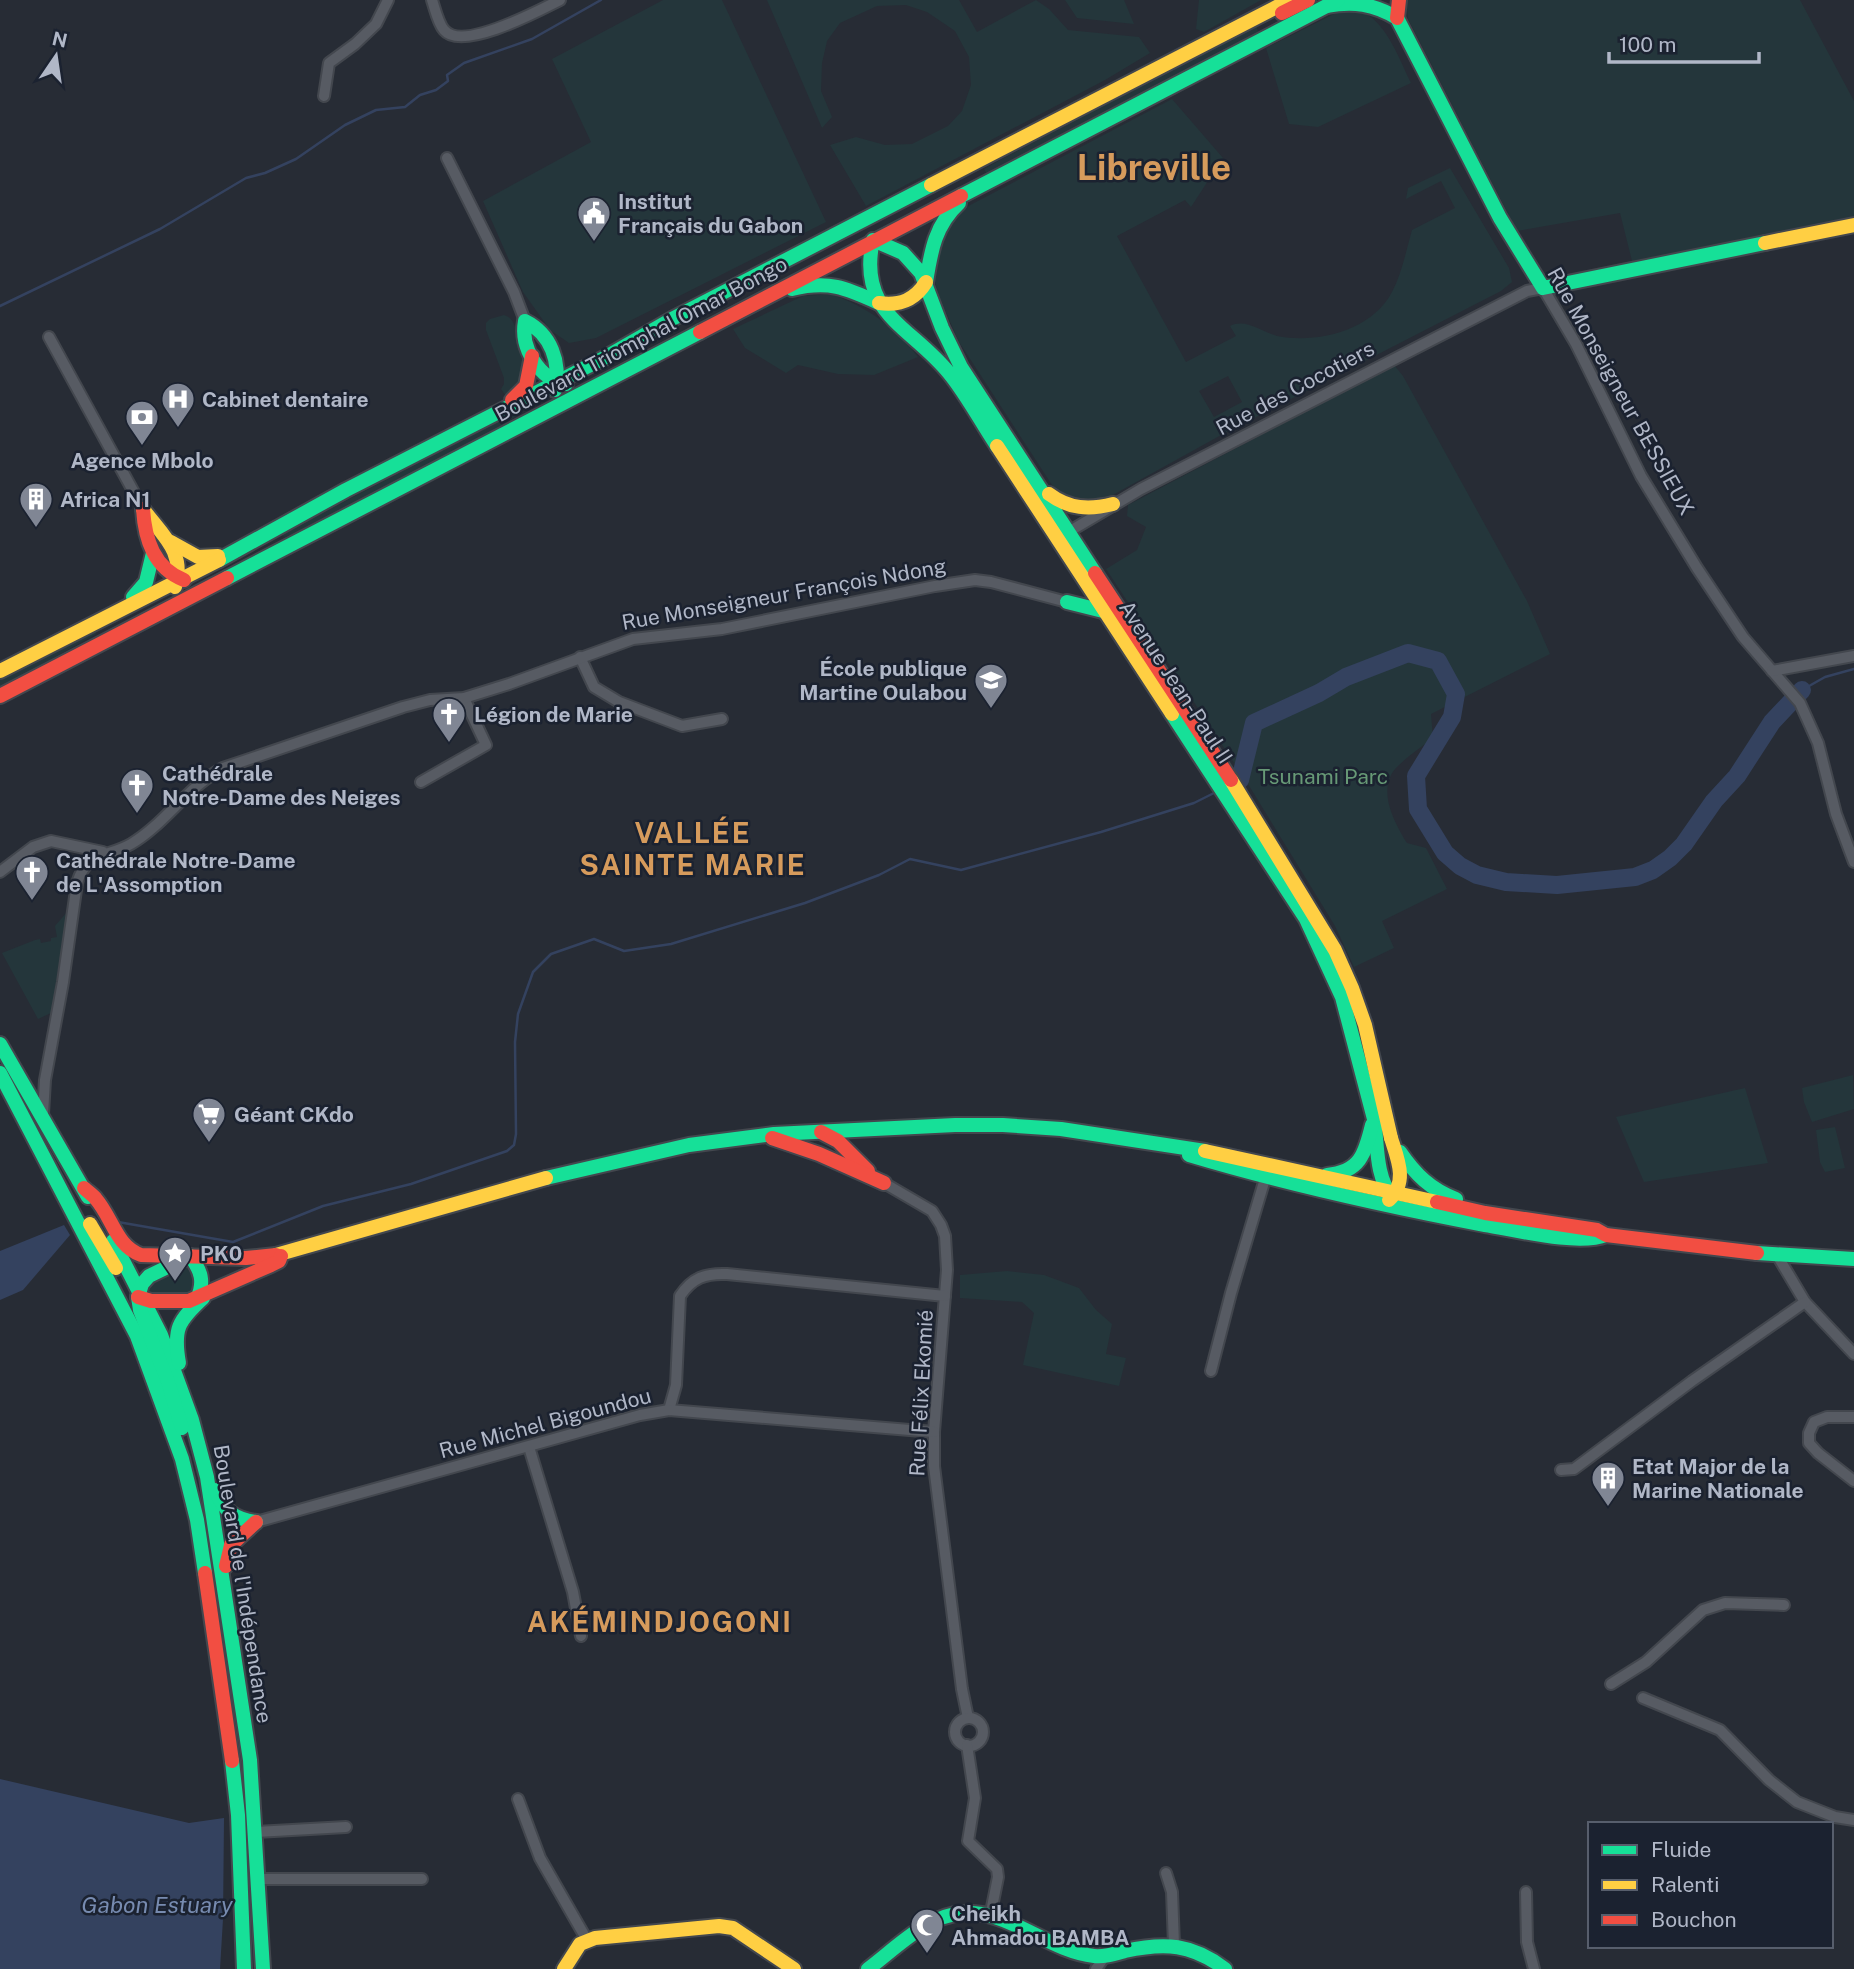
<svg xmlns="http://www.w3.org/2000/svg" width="1854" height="1969" font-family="'Public Sans',sans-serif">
<rect width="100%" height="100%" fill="#272c35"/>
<!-- green -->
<g fill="#24363b" fill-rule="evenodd">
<path d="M663 0H722L826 222 596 338 569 343 550 330 523 292 483 201 591 142 552 59Z"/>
<path d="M767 0H959L977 32 1036 0 1049 9 1068 30 1139 37 1150 53 1105 80 866 206 830 145 856 137 885 145 912 144 948 126 962 111 971 85 969 57 955 31 927 12 906 5 877 6 840 23 827 41 822 63 821 91 832 117 822 128Z"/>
<path d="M1065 0H1124L1134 24 1077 18Z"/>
<path d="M1199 0H1261L1204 32 1196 29Z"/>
<path d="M1406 0H1800L1854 101V216L1632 261 1620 213 1517 231 1408 19Z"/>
<path d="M1342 10C1350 11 1359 9 1365 13 1388 26 1400 61 1411 83L1318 127 1289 124 1266 48Z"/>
<path d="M1256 26 1259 34 987 174 984 169 998 161Z"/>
<path d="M1172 99 1223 158 1191 207 1185 200 1117 236 1186 362 1236 336 1230 326C1246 318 1262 332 1277 336 1316 344 1372 331 1392 292 1402 273 1406 251 1412 230L1455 208 1441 181 1406 199 1408 188 1450 168 1509 268 1512 282 1501 291 1223 434 1111 496C1089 506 1068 502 1052 485L959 342 940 299 933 275 940 234 955 213ZM1228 376 1242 402 1214 417 1199 391Z"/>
<path d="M831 294C867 307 894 326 918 357L874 375 838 374 798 365 786 373 745 348 733 329 803 296Z"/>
<path d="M504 315C513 318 514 324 517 333 525 355 528 381 506 396L501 389 504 384V378L486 330V323L490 319Z"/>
<path d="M1394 365 1403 376 1527 601 1550 654 1431 714 1433 738C1422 747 1396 764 1391 775 1380 797 1396 825 1407 843L1426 848 1447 889 1382 921 1394 948 1354 967 1335 926 1248 784 1106 569 1137 550 1146 527 1127 516 1128 505Z"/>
<path d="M514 413 517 416 475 441 296 533 284 537 282 534Z"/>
<path d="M94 630 96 634 0 688V680Z"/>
<path d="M68 911 51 1013 38 1019 2 953 35 940 40 939 41 943 51 941V938L57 937 55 926Z"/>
<path d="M1853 1075 1854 1109 1812 1122 1804 1102 1802 1088Z"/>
<path d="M1745 1088 1768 1163 1644 1182 1616 1117Z"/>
<path d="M1835 1127 1845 1168 1825 1172 1820 1162 1816 1130Z"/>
<path d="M185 1265 189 1266 197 1275 193 1294H147V1283Z"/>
<path d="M1007 1271 1044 1275 1079 1288 1096 1310 1112 1324 1106 1354 1126 1358 1119 1386 1023 1365 1034 1313 1022 1302 960 1298V1275Z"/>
</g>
<!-- water -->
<g fill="#34425f">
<path d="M64 1225 70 1235 23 1290 0 1300V1251Z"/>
<path d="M0 1779 189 1823 224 1818 223 1919 220 1969H0Z"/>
</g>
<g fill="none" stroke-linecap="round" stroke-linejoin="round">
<!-- stream -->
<g stroke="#34425f" stroke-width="2.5">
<path d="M0 306 160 229 246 178 265 173 296 159 345 125 376 110 405 107 420 95 436 90 448 81 447 75 464 63 532 39 601 0"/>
<path d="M1802 690 1825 677 1854 669"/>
<path d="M118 1222 233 1242 323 1206 411 1184 507 1151 514 1145 516 1134 515 1042 518 1014 533 972 551 954 594 939 624 951 671 944 805 903 879 875 910 859 961 870 1101 832 1194 803 1216 792"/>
</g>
<!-- river -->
<path stroke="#34425f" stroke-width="18" d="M1240 780 1254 723 1319 693 1346 677 1408 653 1438 661 1456 694 1452 717 1416 776 1418 809 1445 853 1460 866 1477 875 1506 882 1557 885 1635 877 1653 870 1670 858 1684 844 1714 801 1737 776 1772 722 1802 690"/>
<defs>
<g id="street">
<path d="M432 0C435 9 438 23 444 30 462 52 540 10 560 0"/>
<path d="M324 96 329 63 355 44 376 24 388 0"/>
<path d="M447 158 514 292 525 321"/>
<path d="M49 337 143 509"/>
<path d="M1065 534 1141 489 1527 291 1543 288 1576 344 1641 476 1697 568 1743 637 1800 703 1818 743 1836 814 1854 862"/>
<path d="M580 657 594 687 619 702 682 726 722 719"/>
<path d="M1772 671 1854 656"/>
<path d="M421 782 486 745 464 698"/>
<path d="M0 872 33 847 51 841 103 852"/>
<path d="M43 1114 45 1080 63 982 77 883C87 851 106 858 131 844 165 824 187 787 223 768L403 707 430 700 464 698 509 684 633 639 722 629 935 586 975 580 991 582 1067 602"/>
<path d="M884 1183 932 1211 941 1225 945 1236 947 1270 934 1432V1466L962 1689 968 1718"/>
<path d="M1777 1255 1805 1302 1854 1354"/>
<path d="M1211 1371 1231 1293 1267 1172"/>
<path d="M669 1410 676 1385 680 1296C692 1278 705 1273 727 1274L945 1296"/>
<path d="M1854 1417H1827L1814 1422 1809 1433V1443L1818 1453 1854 1481"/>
<path d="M529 1447 573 1592 581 1636"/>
<path d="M1561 1470 1574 1469 1692 1381 1805 1302"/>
<path d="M256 1522 640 1415 669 1410 934 1432"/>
<path d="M1611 1684 1646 1662 1703 1610 1725 1603 1784 1605"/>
<path d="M1643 1698 1720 1730 1769 1780 1797 1802 1835 1817 1854 1820"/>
<circle cx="969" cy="1732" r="14"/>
<path d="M967 1745 975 1798 968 1841 997 1869 998 1877 990 1917"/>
<path d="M518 1799 540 1858 587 1940"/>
<path d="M256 1832 346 1827"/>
<path d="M1166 1873 1172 1892 1174 1945"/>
<path d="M258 1879H422"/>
<path d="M1526 1892 1527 1942 1534 1969"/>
<path d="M1096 1969 1105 1956"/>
</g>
<g id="fast">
<path d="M1327 6C1353 1 1374 4 1397 18L1500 218 1543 288 1765 243"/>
<path d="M961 196 1338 0"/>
<path d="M926 282C931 251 935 225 959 203"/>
<path d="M792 289C829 280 846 288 879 303"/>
<path d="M555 390C561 362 551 334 525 321 520 348 539 379 566 384"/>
<path d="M997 446C981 422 967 395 949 373 911 326 857 314 873 240L903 253 921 273 942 328 961 367 1095 573"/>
<path d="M219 560 346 490 604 358 672 319 931 185"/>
<path d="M227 578 700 332"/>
<path d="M133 597 146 582 153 553"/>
<path d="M1067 602 1107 612"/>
<path d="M1172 714 1306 919 1342 997 1374 1119"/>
<path d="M0 1044 88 1197"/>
<path d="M0 1073 137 1336 182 1459 197 1520 205 1573"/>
<path d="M1374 1119C1378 1145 1375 1175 1392 1197"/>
<path d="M1400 1152C1415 1174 1431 1190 1456 1199"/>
<path d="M1189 1155C1286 1184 1385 1206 1485 1225 1516 1230 1578 1246 1606 1235"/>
<path d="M1327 1175C1360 1172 1365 1154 1372 1125"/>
<path d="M546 1178 689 1145 774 1134 955 1125H1003L1061 1129 1205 1151"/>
<path d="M113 1241 161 1335 192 1420 207 1477 250 1760 263 1969"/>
<path d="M1757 1253 1854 1259"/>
<path d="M190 1256C201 1270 205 1282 197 1299"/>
<path d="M179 1363C173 1329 178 1321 203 1298"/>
<path d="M182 1428 168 1382 140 1310 138 1297 142 1284 149 1276 184 1259"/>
<path d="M215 1490C224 1511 234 1519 256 1522"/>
<path d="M232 1761 238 1815 244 1969"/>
<path d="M868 1969C895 1949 927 1915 963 1913 1010 1910 1048 1951 1094 1956 1105 1957 1114 1954 1125 1951 1165 1942 1192 1944 1225 1969"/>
</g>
<g id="slow">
<path d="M931 185 1290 0"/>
<path d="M1765 243 1854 225"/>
<path d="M879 303C900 306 915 300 926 282"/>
<path d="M997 446 1172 714"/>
<path d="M1049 494C1069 509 1089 510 1113 504"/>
<path d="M143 509C162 535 186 552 175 587"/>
<path d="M171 542 198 557 218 556"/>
<path d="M0 671 219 560"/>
<path d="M1231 780 1335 950 1352 988 1365 1025 1391 1138"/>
<path d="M1205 1151 1437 1202"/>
<path d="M1389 1200C1408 1182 1398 1160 1391 1138"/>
<path d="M90 1224 116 1268"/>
<path d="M276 1255 546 1178"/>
<path d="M564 1969 580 1944 595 1938 719 1926 733 1928 794 1969"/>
</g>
<g id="jam">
<path d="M1282 13 1308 0"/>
<path d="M1397 18 1399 0"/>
<path d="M700 332 961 196"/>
<path d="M512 400 526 386 532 356"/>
<path d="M143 509C145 540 154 568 184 580"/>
<path d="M1095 573 1231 780"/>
<path d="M0 696 227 578"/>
<path d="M821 1132 838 1141 868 1171"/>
<path d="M772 1138 819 1154 884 1183"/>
<path d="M84 1188C88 1192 93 1195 96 1199 113 1219 116 1246 141 1255L246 1258 276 1255"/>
<path d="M1437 1202 1485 1213 1597 1230 1606 1235 1757 1253"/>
<path d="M138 1297 151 1301H189L271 1265 279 1261 281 1256"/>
<path d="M226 1566 231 1545 256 1522"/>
<path d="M205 1573 232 1761"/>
</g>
</defs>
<!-- street casing -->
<use href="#street" stroke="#43474e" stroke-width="14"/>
<!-- fast casing -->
<use href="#fast" stroke="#43474e" stroke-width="18"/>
<!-- slow casing -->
<use href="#slow" stroke="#43474e" stroke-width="18"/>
<!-- jam casing -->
<use href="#jam" stroke="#43474e" stroke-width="18"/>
<!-- street -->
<use href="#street" stroke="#575b63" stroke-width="10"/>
<!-- fast -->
<use href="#fast" stroke="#16e098" stroke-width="14"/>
<!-- slow -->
<use href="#slow" stroke="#ffcf43" stroke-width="14"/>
<!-- jam -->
<use href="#jam" stroke="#f24e42" stroke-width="14"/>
</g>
<!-- icons -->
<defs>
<symbol id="civic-pin" viewBox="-11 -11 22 30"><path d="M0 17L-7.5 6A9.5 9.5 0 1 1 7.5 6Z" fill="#808694" stroke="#1b2230"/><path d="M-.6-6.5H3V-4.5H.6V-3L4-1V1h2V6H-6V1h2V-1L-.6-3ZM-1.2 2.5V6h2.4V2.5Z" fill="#fff"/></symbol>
<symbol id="hospital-pin" viewBox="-11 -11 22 30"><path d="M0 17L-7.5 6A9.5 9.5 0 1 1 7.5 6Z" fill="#808694" stroke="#1b2230"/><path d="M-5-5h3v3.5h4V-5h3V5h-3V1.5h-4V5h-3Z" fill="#fff"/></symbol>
<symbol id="bank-pin" viewBox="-11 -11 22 30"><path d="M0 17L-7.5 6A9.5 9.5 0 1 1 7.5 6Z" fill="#808694" stroke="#1b2230"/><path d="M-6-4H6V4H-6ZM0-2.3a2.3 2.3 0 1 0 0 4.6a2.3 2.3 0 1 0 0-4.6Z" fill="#fff"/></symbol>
<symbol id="building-pin" viewBox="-11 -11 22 30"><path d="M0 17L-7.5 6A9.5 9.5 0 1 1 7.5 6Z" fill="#808694" stroke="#1b2230"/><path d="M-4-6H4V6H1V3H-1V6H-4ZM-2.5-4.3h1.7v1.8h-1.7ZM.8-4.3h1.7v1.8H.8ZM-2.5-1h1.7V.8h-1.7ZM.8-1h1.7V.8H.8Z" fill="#fff"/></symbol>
<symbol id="school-pin" viewBox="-11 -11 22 30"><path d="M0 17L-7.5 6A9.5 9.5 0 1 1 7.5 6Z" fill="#808694" stroke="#1b2230"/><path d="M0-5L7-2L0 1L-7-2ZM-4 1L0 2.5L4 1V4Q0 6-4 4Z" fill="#fff"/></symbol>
<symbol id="church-pin" viewBox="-11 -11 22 30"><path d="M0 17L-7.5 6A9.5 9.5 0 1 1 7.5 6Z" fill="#808694" stroke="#1b2230"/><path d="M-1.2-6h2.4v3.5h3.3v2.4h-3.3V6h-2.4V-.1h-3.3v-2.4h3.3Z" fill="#fff"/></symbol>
<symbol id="supermarket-pin" viewBox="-11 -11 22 30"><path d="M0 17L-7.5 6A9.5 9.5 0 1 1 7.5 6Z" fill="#808694" stroke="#1b2230"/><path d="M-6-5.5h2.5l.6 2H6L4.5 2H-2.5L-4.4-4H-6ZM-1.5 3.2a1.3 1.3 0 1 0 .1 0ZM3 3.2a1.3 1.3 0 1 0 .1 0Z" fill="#fff"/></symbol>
<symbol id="sight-pin" viewBox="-11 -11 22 30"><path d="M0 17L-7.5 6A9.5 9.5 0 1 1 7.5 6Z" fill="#808694" stroke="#1b2230"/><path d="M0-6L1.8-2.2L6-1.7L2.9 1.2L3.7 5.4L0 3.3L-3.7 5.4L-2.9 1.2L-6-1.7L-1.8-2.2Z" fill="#fff"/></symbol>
<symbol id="mosque-pin" viewBox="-11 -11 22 30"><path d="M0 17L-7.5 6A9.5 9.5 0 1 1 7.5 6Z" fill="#808694" stroke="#1b2230"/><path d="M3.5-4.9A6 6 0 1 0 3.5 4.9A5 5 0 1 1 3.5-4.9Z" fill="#fff"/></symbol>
</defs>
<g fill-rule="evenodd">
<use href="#civic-pin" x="575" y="194" width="38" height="52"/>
<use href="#hospital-pin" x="159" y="380" width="38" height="52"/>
<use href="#bank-pin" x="123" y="398" width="38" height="52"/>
<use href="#building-pin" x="17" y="480" width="38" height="52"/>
<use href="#school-pin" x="972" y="661" width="38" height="52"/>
<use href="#church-pin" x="430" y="695" width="38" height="52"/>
<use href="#church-pin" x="118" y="766" width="38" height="52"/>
<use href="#church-pin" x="13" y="853" width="38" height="52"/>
<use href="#supermarket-pin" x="190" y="1095" width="38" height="52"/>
<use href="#sight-pin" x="156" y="1234" width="38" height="52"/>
<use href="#building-pin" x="1589" y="1459" width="38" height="52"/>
<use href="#mosque-pin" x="908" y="1906" width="38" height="52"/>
</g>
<g text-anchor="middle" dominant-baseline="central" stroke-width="5" stroke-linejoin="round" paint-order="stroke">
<!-- poi labels -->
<g font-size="21" font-weight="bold" fill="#b0b7c7" stroke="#1b2230" text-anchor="start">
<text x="618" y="201">Institut<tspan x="618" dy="24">Français du Gabon</tspan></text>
<text x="202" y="399">Cabinet dentaire</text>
<text x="142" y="460" text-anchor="middle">Agence Mbolo</text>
<text x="60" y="499">Africa N1</text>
<text x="967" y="668" text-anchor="end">École publique<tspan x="967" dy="24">Martine Oulabou</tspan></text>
<text x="474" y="714">Légion de Marie</text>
<text x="162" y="773">Cathédrale<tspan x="162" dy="24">Notre-Dame des Neiges</tspan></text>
<text x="56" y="860">Cathédrale Notre-Dame<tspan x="56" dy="24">de L'Assomption</tspan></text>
<text x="234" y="1114">Géant CKdo</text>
<text x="200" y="1253">PK0</text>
<text x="1632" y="1466">Etat Major de la<tspan x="1632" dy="24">Marine Nationale</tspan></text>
<text x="951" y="1913">Cheikh<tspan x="951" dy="24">Ahmadou BAMBA</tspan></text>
</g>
<!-- street labels -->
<g font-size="21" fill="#b0b7c7" stroke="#1b2230">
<text transform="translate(641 339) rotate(-28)">Boulevard Triomphal Omar Bongo</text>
<text transform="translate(1295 388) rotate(-28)">Rue des Cocotiers</text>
<text transform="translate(1621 391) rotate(61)">Rue Monseigneur BESSIEUX</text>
<text transform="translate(784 594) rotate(-10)">Rue Monseigneur François Ndong</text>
<text transform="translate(1176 682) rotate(57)">Avenue Jean-Paul II</text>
<text transform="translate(921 1393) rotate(-87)">Rue Félix Ekomié</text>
<text transform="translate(545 1423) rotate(-15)">Rue Michel Bigoundou</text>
<text transform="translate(243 1584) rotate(81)">Boulevard de l'Indépendance</text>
</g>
<!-- park labels -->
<g font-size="21" fill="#679976" stroke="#1b2230">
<text x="1323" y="776">Tsunami Parc</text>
</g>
<!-- water labels -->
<g font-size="23" font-style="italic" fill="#778bb0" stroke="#1b2230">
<text x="157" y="1904">Gabon Estuary</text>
</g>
<!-- district labels -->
<g font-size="28" font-weight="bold" letter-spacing="2" fill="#d69b5c" stroke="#1b2230">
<text x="693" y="832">VALLÉE<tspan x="693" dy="32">SAINTE MARIE</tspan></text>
<text x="660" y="1621">AKÉMINDJOGONI</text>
</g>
<!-- town labels -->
<g font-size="35" font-weight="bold" fill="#d69b5c" stroke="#1b2230">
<text x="1154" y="167">Libreville</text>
</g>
</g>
<!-- legend -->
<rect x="1588" y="1822" width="245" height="126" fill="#1b2230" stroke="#575e6c" stroke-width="2"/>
<rect x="1602" y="1845" width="35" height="10" fill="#16e098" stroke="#575e6c" stroke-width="2"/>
<text x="1651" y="1857" font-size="21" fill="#b0b7c7">Fluide</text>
<rect x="1602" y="1880" width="35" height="10" fill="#ffcf43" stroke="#575e6c" stroke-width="2"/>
<text x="1651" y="1892" font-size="21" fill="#b0b7c7">Ralenti</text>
<rect x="1602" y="1915" width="35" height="10" fill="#f24e42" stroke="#575e6c" stroke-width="2"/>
<text x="1651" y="1927" font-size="21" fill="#b0b7c7">Bouchon</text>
<!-- north arrow -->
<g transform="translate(56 56) rotate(13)" stroke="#1b2230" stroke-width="5" paint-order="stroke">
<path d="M0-5L12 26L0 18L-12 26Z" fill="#b0b7c7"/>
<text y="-10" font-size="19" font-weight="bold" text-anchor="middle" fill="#b0b7c7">N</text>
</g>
<!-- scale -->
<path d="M1609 52v10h150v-10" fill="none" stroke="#b0b7c7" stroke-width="3.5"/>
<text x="1619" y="52" font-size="21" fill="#b0b7c7" stroke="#1b2230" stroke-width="5" paint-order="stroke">100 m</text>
</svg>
